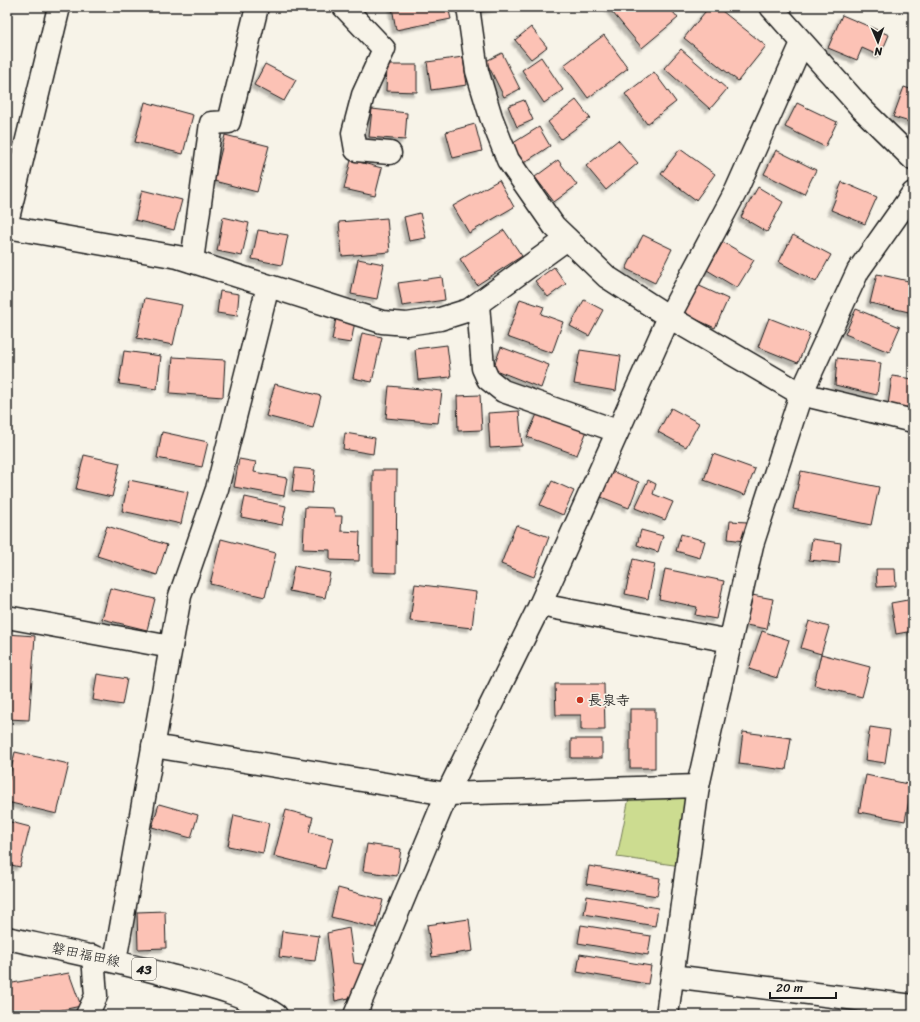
<svg xmlns="http://www.w3.org/2000/svg" width="920" height="1022" font-family="Sriracha,'Klee One',sans-serif">
<defs>
<filter id="shadow"><feDropShadow dx="-3.5" dy="3.5" stdDeviation="1" flood-color="#0004"/></filter>
</defs>
<rect width="100%" height="100%" fill="#f7f3e8"/>
<filter id="ink" filterUnits="userSpaceOnUse"><feTurbulence type="fractalNoise" baseFrequency=".025" numOctaves="2"/><feDisplacementMap in="SourceGraphic" scale="8" xChannelSelector="R" yChannelSelector="G"/><feConvolveMatrix kernelMatrix="1 2 1 2 8 2 1 2 1" color-interpolation-filters="sRGB"/></filter>
<g filter="url(#ink)">
<!-- green -->
<path fill="#ccdc90" stroke="#747c56" d="M698 786 681 866 617 857 631 788Z"/>
<!-- building -->
<g fill="#fcc2b5" stroke="#1c1c1c" filter="url(#shadow)">
<path d="M392 7H448L451 19 396 30Z"/>
<path d="M478 7H500L479 12Z"/>
<path d="M608 7H669L678 18 642 48Z"/>
<path d="M709 7H717L766 46 738 81 684 38Z"/>
<path d="M842 15 889 35 880 56 862 48 857 60 828 48Z"/>
<path d="M531 27 547 47 531 59 515 40Z"/>
<path d="M604 35 628 68 588 98 564 65Z"/>
<path d="M681 49 727 89 710 109 664 68Z"/>
<path d="M502 53 520 89 504 97 486 61Z"/>
<path d="M463 57 467 85 431 90 427 62Z"/>
<path d="M541 57 563 90 544 103 522 70Z"/>
<path d="M265 64 296 80 284 101 254 85Z"/>
<path d="M387 65H417V92L386 91Z"/>
<path d="M654 72 676 102 647 124 625 94Z"/>
<path d="M904 87 913 90V123L893 117Z"/>
<path d="M524 100 533 120 517 127 508 106Z"/>
<path d="M576 100 590 118 561 139 548 122Z"/>
<path d="M145 102 193 115 183 154 135 142Z"/>
<path d="M797 103 837 122 825 147 785 127Z"/>
<path d="M372 109 407 113 405 140 369 137Z"/>
<path d="M475 124 482 151 453 158 446 132Z"/>
<path d="M539 127 550 146 522 164 510 145Z"/>
<path d="M225 135 269 146 257 192 214 181Z"/>
<path d="M618 140 638 163 606 190 586 166Z"/>
<path d="M680 149 715 174 696 200 661 174Z"/>
<path d="M776 150 816 170 804 194 764 174Z"/>
<path d="M351 160 382 168 375 196 344 189Z"/>
<path d="M558 160 577 185 554 202 535 177Z"/>
<path d="M499 180 514 207 469 233 453 206Z"/>
<path d="M842 182 877 197 865 224 831 210Z"/>
<path d="M758 187 783 202 767 232 741 217Z"/>
<path d="M142 190 182 200 174 230 135 220Z"/>
<path d="M420 213 426 238 409 241 404 217Z"/>
<path d="M223 217 249 223 242 256 217 251Z"/>
<path d="M387 218 390 252 342 256 339 222Z"/>
<path d="M258 230 288 235 282 265 252 259Z"/>
<path d="M504 230 522 256 477 285 460 259Z"/>
<path d="M643 235 672 249 655 283 626 269Z"/>
<path d="M793 235 831 255 816 282 779 262Z"/>
<path d="M723 242 754 260 737 288 707 270Z"/>
<path d="M358 259 384 264 377 299 351 294Z"/>
<path d="M554 267 566 284 548 297 535 281Z"/>
<path d="M877 274 913 282V313L870 303Z"/>
<path d="M442 277 445 300 402 306 398 283Z"/>
<path d="M693 283 728 299 715 328 680 312Z"/>
<path d="M220 291 239 294 237 316 217 313Z"/>
<path d="M145 298 182 305 173 345 137 338Z"/>
<path d="M520 299 544 307 541 314 563 322 552 353 507 337Z"/>
<path d="M584 300 603 310 589 336 570 326Z"/>
<path d="M856 309 900 327 889 352 845 334Z"/>
<path d="M336 318 355 321 351 343 332 340Z"/>
<path d="M769 318 810 334 798 363 758 347Z"/>
<path d="M362 333 382 337 372 382 353 378Z"/>
<path d="M447 345 451 377 418 380 415 349Z"/>
<path d="M501 347 549 365 541 388 493 369Z"/>
<path d="M580 350 621 356 616 391 574 384Z"/>
<path d="M124 351 161 356 157 389 119 384Z"/>
<path d="M173 357 225 360 223 397 170 393Z"/>
<path d="M837 358 881 363 877 395 835 385Z"/>
<path d="M892 376 913 379V408L888 405Z"/>
<path d="M275 384 321 396 313 428 266 416Z"/>
<path d="M389 386 442 391 438 423 386 418Z"/>
<path d="M480 395 482 430 458 431 457 396Z"/>
<path d="M671 408 699 423 686 447 658 432Z"/>
<path d="M519 411 522 446 490 448 488 413Z"/>
<path d="M538 412 587 431 577 455 527 437Z"/>
<path d="M162 432 208 442 202 467 157 458Z"/>
<path d="M345 433 375 438 373 454 343 449Z"/>
<path d="M713 454 755 469 745 495 704 480Z"/>
<path d="M84 455 120 463 112 497 76 489Z"/>
<path d="M239 459 256 462 254 472 287 478 284 496 234 487Z"/>
<path d="M295 468 315 470 312 493 292 491Z"/>
<path d="M373 470H397L396 573 373 572Z"/>
<path d="M611 471 639 482 629 508 601 497Z"/>
<path d="M801 471 879 487 871 525 793 509Z"/>
<path d="M129 480 188 492 181 524 122 511Z"/>
<path d="M648 480 656 484 653 494 673 502 665 520 635 508Z"/>
<path d="M552 481 574 491 563 515 540 505Z"/>
<path d="M245 497 286 506 282 525 241 517Z"/>
<path d="M305 507 333 508 335 516H342L341 531 360 532 359 561 330 560V550L303 549Z"/>
<path d="M730 521 747 522 744 541 728 539Z"/>
<path d="M516 525 549 537 534 577 501 564Z"/>
<path d="M107 526 167 545 157 575 97 556Z"/>
<path d="M641 530 663 536 658 552 637 545Z"/>
<path d="M681 534 705 541 700 558 676 551Z"/>
<path d="M221 539 276 553 265 597 210 584Z"/>
<path d="M812 539 841 543 839 563 809 560Z"/>
<path d="M633 559 655 564 648 599 625 594Z"/>
<path d="M294 566 330 573 325 598 289 591Z"/>
<path d="M665 569 724 581 716 619 695 615 697 607 659 599Z"/>
<path d="M876 569H895L896 586 877 587Z"/>
<path d="M415 584 476 592 472 628 410 621Z"/>
<path d="M110 588 155 599 147 630 102 619Z"/>
<path d="M752 595 773 599 767 629 746 625Z"/>
<path d="M913 599V631L896 634 891 603Z"/>
<path d="M809 621 829 627 821 654 801 648Z"/>
<path d="M762 631 789 640 777 678 749 669Z"/>
<path d="M7 634 35 636 29 720 7 719Z"/>
<path d="M821 654 870 667 862 697 814 685Z"/>
<path d="M97 674 127 679 122 705 93 700Z"/>
<path d="M555 684H604L605 730H581V715H556Z"/>
<rect x="630" y="709" width="25" height="59"/>
<path d="M870 727 890 730 885 763 865 760Z"/>
<path d="M743 732 791 738 786 770 739 764Z"/>
<rect x="571" y="739" width="31" height="19"/>
<path d="M15 752 69 764 57 814 7 802V788Z"/>
<path d="M866 775 912 785 905 821 859 812Z"/>
<path d="M159 804 198 815 191 838 152 827Z"/>
<path d="M286 810 313 817 309 832 333 838 325 869 274 856Z"/>
<path d="M234 815 269 823 263 853 228 846Z"/>
<path d="M7 821 30 827 20 867 7 864Z"/>
<path d="M367 844 401 849 397 876 363 871Z"/>
<path d="M589 866 660 878 657 896 586 884Z"/>
<path d="M338 888 383 900 376 928 331 917Z"/>
<path d="M587 896 658 908 655 926 584 914Z"/>
<path d="M165 911 166 948 138 949 137 912Z"/>
<path d="M469 919 473 951 432 957 427 925Z"/>
<path d="M581 925 651 936 648 955 578 943Z"/>
<path d="M349 928 354 963 368 965 349 998 335 1001 327 933Z"/>
<path d="M282 931 319 936 315 961 279 957Z"/>
<path d="M580 954 651 966 648 984 577 972Z"/>
<path d="M69 973 81 1006 38 1015H7V984Z"/>
</g>
<g fill="none" stroke-linecap="round" stroke-linejoin="round">
<defs>
<g id="street">
<path d="M344 7 384 49 363 95 353 133 356 150 390 153"/>
<path d="M468 7 477 71 491 117 508 160 554 226 607 277 669 317 801 394 913 421"/>
<path d="M771 7 862 109 913 159"/>
<path d="M7 222 59 7"/>
<path d="M7 227 178 257 382 322 407 324 440 319 469 310 567 239"/>
<path d="M192 261 211 123 229 122 257 7"/>
<path d="M478 304 483 368 488 379 503 391 617 431"/>
<path d="M540 605 730 641"/>
<path d="M7 617 171 647"/>
<path d="M153 746 447 794 698 786"/>
<path d="M115 961 180 596 217 489 268 286"/>
<path d="M672 976 913 1006"/>
<path d="M87 1015 96 996 93 956"/>
<path d="M355 1015 447 794 540 605 669 317 736 191 802 43"/>
<path d="M667 1015 698 786 752 545 801 394 858 271 913 193"/>
</g>
<path id="primary" d="M7 938C62 950 116 961 171 976 207 985 244 993 276 1015"/>
</defs>
<!-- street casing -->
<use href="#street" stroke="#1c1c1c" stroke-width="25"/>
<!-- primary casing -->
<use href="#primary" stroke="#1c1c1c" stroke-width="25"/>
<!-- street -->
<use href="#street" stroke="#f7f3e8" stroke-width="22"/>
<!-- primary -->
<use href="#primary" stroke="#f7f3e8" stroke-width="22"/>
</g>
</g>
<!-- markers -->
<circle fill="#c8321e" stroke="#f7f3e8" stroke-width="1.5" cx="580" cy="700" r="4"/>
<g text-anchor="middle" dominant-baseline="central" stroke-width="3.5" stroke-linejoin="round" paint-order="stroke">
<!-- shield labels -->
<rect fill="#f7f3e8" stroke="#5e5c59" stroke-width="1" x="132" y="958" width="24" height="22" rx="3"/>
<g font-size="13" font-weight="bold" fill="#1c1c1c">
<text x="144" y="969">43</text>
</g>
<!-- poi labels -->
<g font-size="14" font-weight="bold" fill="#1c1c1c" stroke="#f7f3e8" text-anchor="start">
<text x="588" y="700">長泉寺</text>
</g>
<!-- street labels -->
<g font-size="14" fill="#1c1c1c" stroke="#f7f3e8">
<text transform="translate(86 955) rotate(12)">磐田福田線</text>
</g>
</g>
<!-- margin -->
<rect width="920" height="1022" fill="none" stroke="#f7f3e8" stroke-width="24"/>
<rect x="12" y="12" width="896" height="998" fill="none" stroke="#1c1c1c" stroke-width="1.5" filter="url(#ink)"/>
<!-- north arrow -->
<g transform="translate(878 42) rotate(178)" stroke="#f7f3e8" stroke-width="3" paint-order="stroke">
<path d="M0-3L7 15L0 10L-7 15Z" fill="#1c1c1c"/>
<text y="-6" font-size="11" font-weight="bold" text-anchor="middle" fill="#1c1c1c">N</text>
</g>
<!-- scale -->
<path d="M770 992v6h66v-6" fill="none" stroke="#1c1c1c" stroke-width="2"/>
<text x="776" y="992" font-size="12" fill="#1c1c1c" stroke="#f7f3e8" stroke-width="3" paint-order="stroke">20 m</text>
</svg>
